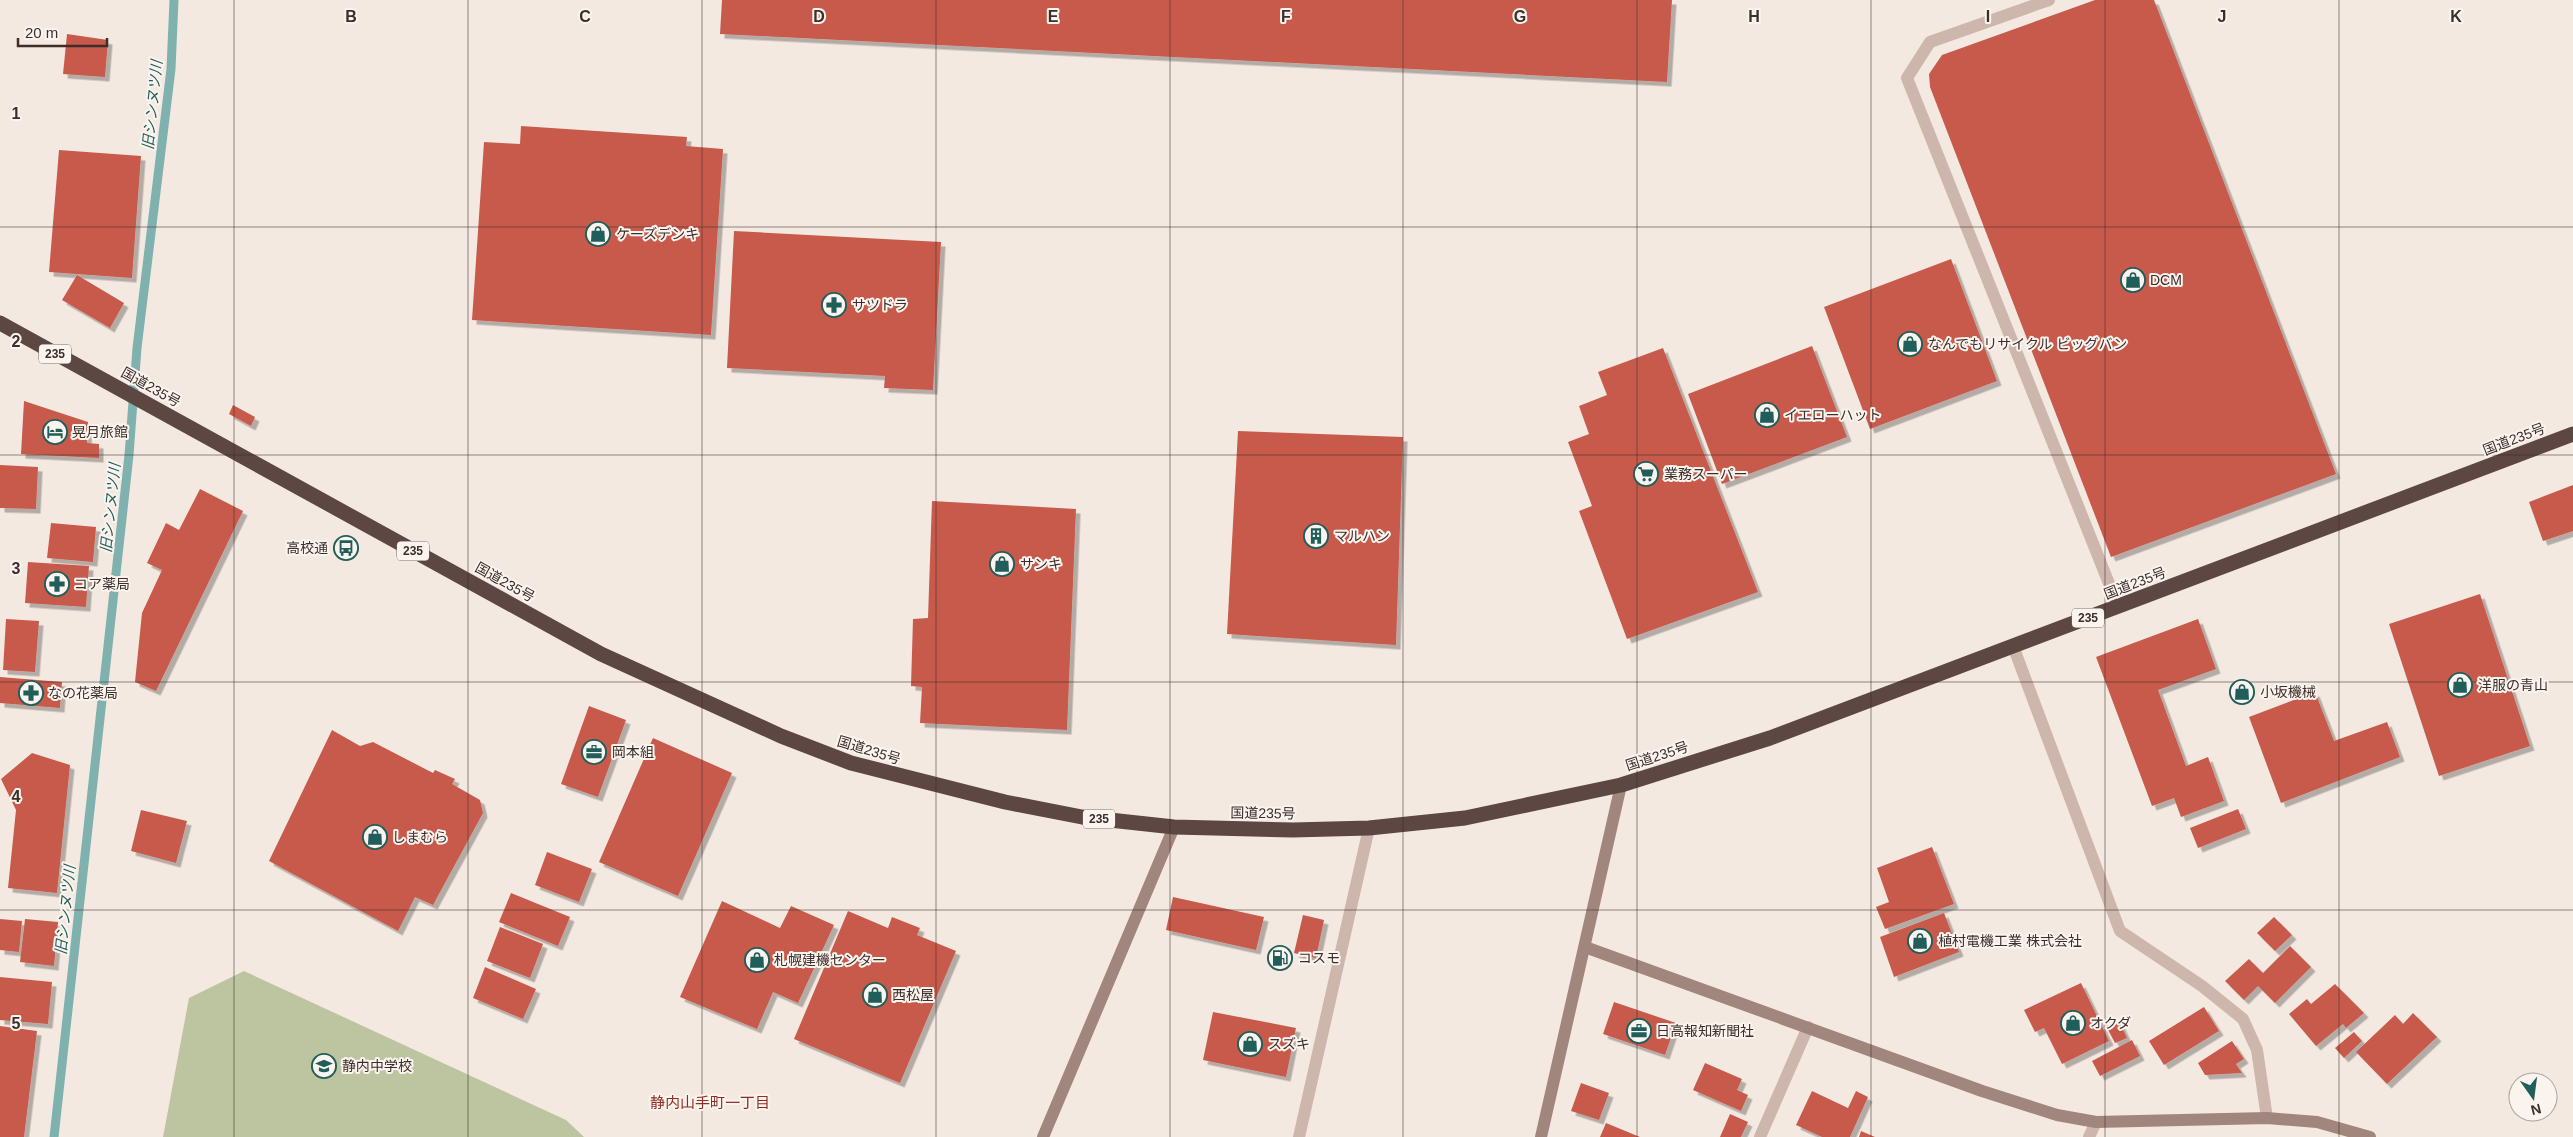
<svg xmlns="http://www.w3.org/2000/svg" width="2573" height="1137" font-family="Helvetica,'Noto Sans JP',sans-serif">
<defs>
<filter id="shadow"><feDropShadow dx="4.5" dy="4.5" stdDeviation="0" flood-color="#0004"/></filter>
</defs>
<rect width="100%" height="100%" fill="#f4e9e1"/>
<!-- green -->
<path fill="#bcc4a0" d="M244 971 566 1120 584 1137H163L189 998Z"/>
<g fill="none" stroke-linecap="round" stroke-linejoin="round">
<!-- stream -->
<path stroke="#7fb2ae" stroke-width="9" d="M54 1137 129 455 137 348 171 69 174 0"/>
</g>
<!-- building -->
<g fill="#c85a4b" filter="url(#shadow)">
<path d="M722 0H1672L1667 82 720 34Z"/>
<path d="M2095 0H2154L2336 474 2111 557 1930 87 1929 74 1942 55Z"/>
<path d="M67 34 108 40 105 77 63 74Z"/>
<path d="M521 126 687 137 686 146 723 149 711 335 472 320 484 142 520 144Z"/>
<path d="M59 150 141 156 132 278 49 272Z"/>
<path d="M734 231 941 242 933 390 884 388 885 376 727 368Z"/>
<path d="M1951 259 1997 381 1870 429 1824 307Z"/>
<path d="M77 275 124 303 110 328 62 300Z"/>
<path d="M1812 346 1847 437 1722 484 1688 394Z"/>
<path d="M1663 348 1758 592 1627 639 1579 511 1592 506 1568 442 1589 434 1579 406 1607 395 1598 372Z"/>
<path d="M24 401 88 422 87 443 99 444V458L21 454Z"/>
<path d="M233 405 255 417 251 426 229 414Z"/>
<path d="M1238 431 1403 437 1396 645 1227 634Z"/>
<path d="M0 465 38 467 36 509 0 508Z"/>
<path d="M2573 485V531L2543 541 2529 502Z"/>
<path d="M200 489 243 511 156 691 135 682 142 613 162 570 147 563 166 523 179 530Z"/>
<path d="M932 501 1076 509 1067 730 920 723 922 687 911 686 913 619 928 618Z"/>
<path d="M51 523 96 527 93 562 47 558Z"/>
<path d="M28 562 89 566 86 607 25 603Z"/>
<path d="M2480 594 2530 746 2439 776 2389 624Z"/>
<path d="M6 619 39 621 35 672 3 670Z"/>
<path d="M2198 619 2216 669 2158 690 2186 766 2208 757 2224 801 2181 817 2174 798 2152 806 2096 657Z"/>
<path d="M0 677 62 682 60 708 0 703Z"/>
<path d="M2315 692 2334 741 2387 722 2400 757 2281 803 2249 717Z"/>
<path d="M589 706 626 720 598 797 561 784Z"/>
<path d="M332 730 360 746 373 742 433 773 435 770 455 779 452 784 480 800 483 813 433 905 415 897 398 931 269 861Z"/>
<path d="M653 738 732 773 678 896 599 862Z"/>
<path d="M32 753 70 765 57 893 8 888 16 810 1 779Z"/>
<path d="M2238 809 2246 829 2198 848 2190 828Z"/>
<path d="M141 810 187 821 176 863 131 851Z"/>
<path d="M1932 847 1954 904 1885 929 1876 907 1889 902 1877 868Z"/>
<path d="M547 852 592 869 579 902 535 885Z"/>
<path d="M511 893 570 917 558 946 499 922Z"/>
<path d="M1173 897 1264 917 1256 950 1166 930Z"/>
<path d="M722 901 780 928 791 906 834 925 798 1003 773 992 757 1029 680 997Z"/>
<path d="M848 911 888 928 892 917 920 928 917 935 956 951 900 1083 794 1039Z"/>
<path d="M1944 913 1959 952 1894 977 1880 937Z"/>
<path d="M1303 915 1324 920 1316 958 1294 953Z"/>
<path d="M2274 917 2292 935 2275 951 2257 933Z"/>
<path d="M0 919 22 921 19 952 0 950Z"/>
<path d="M25 919 58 922 54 966 20 962Z"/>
<path d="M500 927 543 944 530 978 487 961Z"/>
<path d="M2290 946 2311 967 2275 1003 2258 986 2244 1000 2225 981 2249 959 2263 973Z"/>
<path d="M485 967 536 989 523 1019 473 998Z"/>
<path d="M0 977 52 982 48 1024 0 1020Z"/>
<path d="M2081 983 2109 1041 2062 1064 2044 1028 2035 1032 2024 1010Z"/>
<path d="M2335 984 2364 1013 2346 1028 2343 1024 2316 1046 2289 1014 2307 999 2311 1004Z"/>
<path d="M1614 1002 1676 1023 1665 1055 1603 1034Z"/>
<path d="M2204 1007 2219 1031 2164 1065 2149 1041Z"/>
<path d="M1213 1012 1296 1028 1286 1077 1203 1060Z"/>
<path d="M2413 1013 2437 1037 2387 1084 2356 1052 2395 1015 2403 1024Z"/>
<path d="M2119 1021 2127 1038 2115 1043 2106 1026Z"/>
<path d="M0 1026 37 1031 24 1137H0Z"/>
<path d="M2354 1032 2362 1041 2344 1058 2335 1048Z"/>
<path d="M2132 1040 2140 1056 2100 1076 2092 1061Z"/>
<path d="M2232 1041 2244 1059 2236 1064 2242 1073 2205 1075 2198 1063Z"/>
<path d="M1705 1063 1742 1079 1737 1090 1748 1095 1741 1111 1693 1090Z"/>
<path d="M1581 1083 1609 1093 1599 1120 1571 1111Z"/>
<path d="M1812 1091 1848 1108 1856 1091 1868 1097 1850 1137H1822L1796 1125Z"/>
<path d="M1730 1114 1748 1122 1741 1137H1720Z"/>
<path d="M1606 1123 1640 1137H1600Z"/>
<path d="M1861 1131 1875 1137H1859Z"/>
</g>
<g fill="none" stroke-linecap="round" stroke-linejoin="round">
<!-- street -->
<g stroke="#cdb7ac" stroke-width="12">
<path d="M2049 0 1930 42 1907 78 2118 606"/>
<path d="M2013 646 2120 931 2202 986 2243 1019 2257 1050 2267 1118"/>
<path d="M1299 1137 1369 828"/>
<path d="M1760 1137 1808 1027"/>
<path d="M2089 1137 2096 1122"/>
</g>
<!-- secondary -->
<g stroke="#a1867d" stroke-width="12">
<path d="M1585 947 1982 1091 2057 1115 2096 1122 2267 1118 2317 1122 2370 1137"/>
<path d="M1043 1137 1174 827"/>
<path d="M1541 1137 1621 785"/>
</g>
<!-- highway -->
<path stroke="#5c4742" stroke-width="15" d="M0 323 601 654 781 736 851 763 1005 802 1082 817 1174 827 1293 830 1369 828 1465 818 1621 785 1770 738 2573 434"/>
</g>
<!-- grid -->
<path fill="none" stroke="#3b2e2b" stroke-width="1" stroke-opacity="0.55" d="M234 0V1137M468 0V1137M702 0V1137M936 0V1137M1170 0V1137M1403 0V1137M1637 0V1137M1871 0V1137M2105 0V1137M2339 0V1137M0 227H2573M0 455H2573M0 682H2573M0 910H2573"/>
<!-- icons -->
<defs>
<symbol id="shop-ring" viewBox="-11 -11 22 22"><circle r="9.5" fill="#fbf3ee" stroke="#1f5e5a" stroke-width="1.5"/><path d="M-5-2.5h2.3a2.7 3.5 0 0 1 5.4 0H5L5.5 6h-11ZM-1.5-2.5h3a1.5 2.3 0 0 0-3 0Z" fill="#1f5e5a"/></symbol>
<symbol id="pharmacy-ring" viewBox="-11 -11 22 22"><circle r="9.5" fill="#fbf3ee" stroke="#1f5e5a" stroke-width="1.5"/><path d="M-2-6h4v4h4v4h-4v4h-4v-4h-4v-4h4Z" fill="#1f5e5a"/></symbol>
<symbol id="hotel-ring" viewBox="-11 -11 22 22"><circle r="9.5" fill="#fbf3ee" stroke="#1f5e5a" stroke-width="1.5"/><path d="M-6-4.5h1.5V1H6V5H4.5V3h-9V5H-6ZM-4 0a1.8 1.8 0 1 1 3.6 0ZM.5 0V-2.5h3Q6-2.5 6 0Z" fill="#1f5e5a"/></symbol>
<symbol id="supermarket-ring" viewBox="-11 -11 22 22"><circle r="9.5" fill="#fbf3ee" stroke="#1f5e5a" stroke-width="1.5"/><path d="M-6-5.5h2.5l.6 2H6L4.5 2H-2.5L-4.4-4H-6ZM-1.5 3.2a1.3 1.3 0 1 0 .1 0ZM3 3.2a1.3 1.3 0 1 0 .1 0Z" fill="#1f5e5a"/></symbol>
<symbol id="building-ring" viewBox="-11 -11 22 22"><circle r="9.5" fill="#fbf3ee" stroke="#1f5e5a" stroke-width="1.5"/><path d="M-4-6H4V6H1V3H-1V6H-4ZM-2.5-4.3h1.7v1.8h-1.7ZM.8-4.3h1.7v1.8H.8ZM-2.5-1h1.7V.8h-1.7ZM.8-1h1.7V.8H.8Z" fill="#1f5e5a"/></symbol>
<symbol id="bus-ring" viewBox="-11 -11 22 22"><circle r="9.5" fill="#fbf3ee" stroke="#1f5e5a" stroke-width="1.5"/><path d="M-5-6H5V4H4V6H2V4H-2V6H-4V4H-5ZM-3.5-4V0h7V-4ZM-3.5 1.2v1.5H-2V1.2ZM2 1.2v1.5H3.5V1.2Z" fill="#1f5e5a"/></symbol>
<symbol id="office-ring" viewBox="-11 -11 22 22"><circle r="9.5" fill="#fbf3ee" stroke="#1f5e5a" stroke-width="1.5"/><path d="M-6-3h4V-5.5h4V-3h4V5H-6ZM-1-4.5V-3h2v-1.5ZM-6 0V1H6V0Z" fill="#1f5e5a"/></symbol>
<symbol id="fuel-ring" viewBox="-11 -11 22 22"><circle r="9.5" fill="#fbf3ee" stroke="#1f5e5a" stroke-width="1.5"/><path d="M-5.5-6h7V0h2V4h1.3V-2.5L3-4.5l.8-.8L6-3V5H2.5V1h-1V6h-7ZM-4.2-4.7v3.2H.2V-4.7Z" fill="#1f5e5a"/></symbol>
<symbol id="school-ring" viewBox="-11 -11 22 22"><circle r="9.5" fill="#fbf3ee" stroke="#1f5e5a" stroke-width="1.5"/><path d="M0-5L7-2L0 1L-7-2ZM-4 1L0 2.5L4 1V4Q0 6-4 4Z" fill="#1f5e5a"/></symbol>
</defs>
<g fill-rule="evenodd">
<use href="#shop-ring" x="584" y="220" width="28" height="28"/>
<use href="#shop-ring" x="2119" y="266" width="28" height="28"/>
<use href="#pharmacy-ring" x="820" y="291" width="28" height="28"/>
<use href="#shop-ring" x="1896" y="330" width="28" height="28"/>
<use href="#shop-ring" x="1753" y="401" width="28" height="28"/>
<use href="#hotel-ring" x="41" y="418" width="28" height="28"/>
<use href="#supermarket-ring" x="1632" y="460" width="28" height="28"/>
<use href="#building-ring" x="1302" y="522" width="28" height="28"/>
<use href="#bus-ring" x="332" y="534" width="28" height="28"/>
<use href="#shop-ring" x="988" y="550" width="28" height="28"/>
<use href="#pharmacy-ring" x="43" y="570" width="28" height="28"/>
<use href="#shop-ring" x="2446" y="671" width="28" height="28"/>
<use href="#shop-ring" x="2228" y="678" width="28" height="28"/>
<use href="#pharmacy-ring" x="17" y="679" width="28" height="28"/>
<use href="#office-ring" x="580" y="738" width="28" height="28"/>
<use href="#shop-ring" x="361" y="823" width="28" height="28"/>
<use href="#shop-ring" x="1906" y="927" width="28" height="28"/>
<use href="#fuel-ring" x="1266" y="944" width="28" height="28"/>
<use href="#shop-ring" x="743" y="946" width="28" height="28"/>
<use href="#shop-ring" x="861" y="981" width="28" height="28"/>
<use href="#shop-ring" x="2059" y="1009" width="28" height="28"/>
<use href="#office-ring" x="1625" y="1017" width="28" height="28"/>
<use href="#shop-ring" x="1236" y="1030" width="28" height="28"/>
<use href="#school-ring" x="310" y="1052" width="28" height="28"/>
</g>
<g text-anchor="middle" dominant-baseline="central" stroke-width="4" stroke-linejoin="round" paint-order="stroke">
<!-- shield labels -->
<g fill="#fbf3ee" stroke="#756966" stroke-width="1">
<rect x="39" y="344.5" width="32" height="19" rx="4"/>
<rect x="397" y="541.5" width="32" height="19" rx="4"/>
<rect x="2072" y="608.5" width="32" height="19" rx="4"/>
<rect x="1083" y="809.5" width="32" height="19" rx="4"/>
</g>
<g font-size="12" font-weight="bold" fill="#3b2e2b">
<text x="55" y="354">235</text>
<text x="413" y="551">235</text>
<text x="2088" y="618">235</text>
<text x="1099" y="819">235</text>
</g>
<!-- poi labels -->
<g font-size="14" fill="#3b2e2b" stroke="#fbf3ee" text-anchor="start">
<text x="616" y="234">ケーズデンキ</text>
<text x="2150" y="280">DCM</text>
<text x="852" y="305">サツドラ</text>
<text x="1928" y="344">なんでもリサイクル ビッグバン</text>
<text x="1784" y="415">イエローハット</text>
<text x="72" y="432">晃月旅館</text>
<text x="1664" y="474">業務スーパー</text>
<text x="1334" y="536">マルハン</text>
<text x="328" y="548" text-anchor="end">高校通</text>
<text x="1020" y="564">サンキ</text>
<text x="74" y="584">コア薬局</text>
<text x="2478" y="685">洋服の青山</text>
<text x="2260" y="692">小坂機械</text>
<text x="48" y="693">なの花薬局</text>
<text x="612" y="752">岡本組</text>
<text x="392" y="837">しまむら</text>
<text x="1938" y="941">植村電機工業 株式会社</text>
<text x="1298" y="958">コスモ</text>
<text x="774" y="960">札幌建機センター</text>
<text x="892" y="995">西松屋</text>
<text x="2090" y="1023">オクダ</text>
<text x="1656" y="1031">日高報知新聞社</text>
<text x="1268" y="1044">スズキ</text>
<text x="342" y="1066">静内中学校</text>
</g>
<!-- street labels -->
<g font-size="14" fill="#3b2e2b" stroke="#fbf3ee">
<text transform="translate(151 387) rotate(29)">国道235号</text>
<text transform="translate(2514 439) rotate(-21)">国道235号</text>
<text transform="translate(505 582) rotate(29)">国道235号</text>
<text transform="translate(2135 583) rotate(-21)">国道235号</text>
<text transform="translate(869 750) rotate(17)">国道235号</text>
<text transform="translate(1657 756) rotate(-18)">国道235号</text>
<text transform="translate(1263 813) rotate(1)">国道235号</text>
</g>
<!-- water labels -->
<g font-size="15" font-style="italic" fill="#1f5e5a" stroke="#fbf3ee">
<text transform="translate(152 105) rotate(-84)">旧シンヌツ川</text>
<text transform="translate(110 508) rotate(-84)">旧シンヌツ川</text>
<text transform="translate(65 910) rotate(-84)">旧シンヌツ川</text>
</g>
<!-- neighbourhood labels -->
<g font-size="15" fill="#8c2e22" stroke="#fbf3ee">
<text x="710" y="1102">静内山手町一丁目</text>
</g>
</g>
<g font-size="16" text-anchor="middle" font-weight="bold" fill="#3b2e2b" stroke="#fbf3ee" stroke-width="4" stroke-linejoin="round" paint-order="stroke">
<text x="351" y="22">B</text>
<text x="585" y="22">C</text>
<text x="819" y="22">D</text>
<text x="1053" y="22">E</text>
<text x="1286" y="22">F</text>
<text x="1520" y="22">G</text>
<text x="1754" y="22">H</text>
<text x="1988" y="22">I</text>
<text x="2222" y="22">J</text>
<text x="2456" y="22">K</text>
<text x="16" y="119">1</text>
<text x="16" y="347">2</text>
<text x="16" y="574">3</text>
<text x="16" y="802">4</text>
<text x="16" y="1029">5</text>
</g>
<!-- north arrow -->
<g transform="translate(2533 1097) rotate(166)"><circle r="24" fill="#fbf3ee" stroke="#aea4a0"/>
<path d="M0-4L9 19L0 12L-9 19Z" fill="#1f5e5a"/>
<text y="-8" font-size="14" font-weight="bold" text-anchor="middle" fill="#3b2e2b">N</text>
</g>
<!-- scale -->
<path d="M18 38v8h89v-8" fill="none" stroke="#3b2e2b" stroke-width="2.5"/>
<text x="25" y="38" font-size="15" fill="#3b2e2b" stroke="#fbf3ee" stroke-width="4" paint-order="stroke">20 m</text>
</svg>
